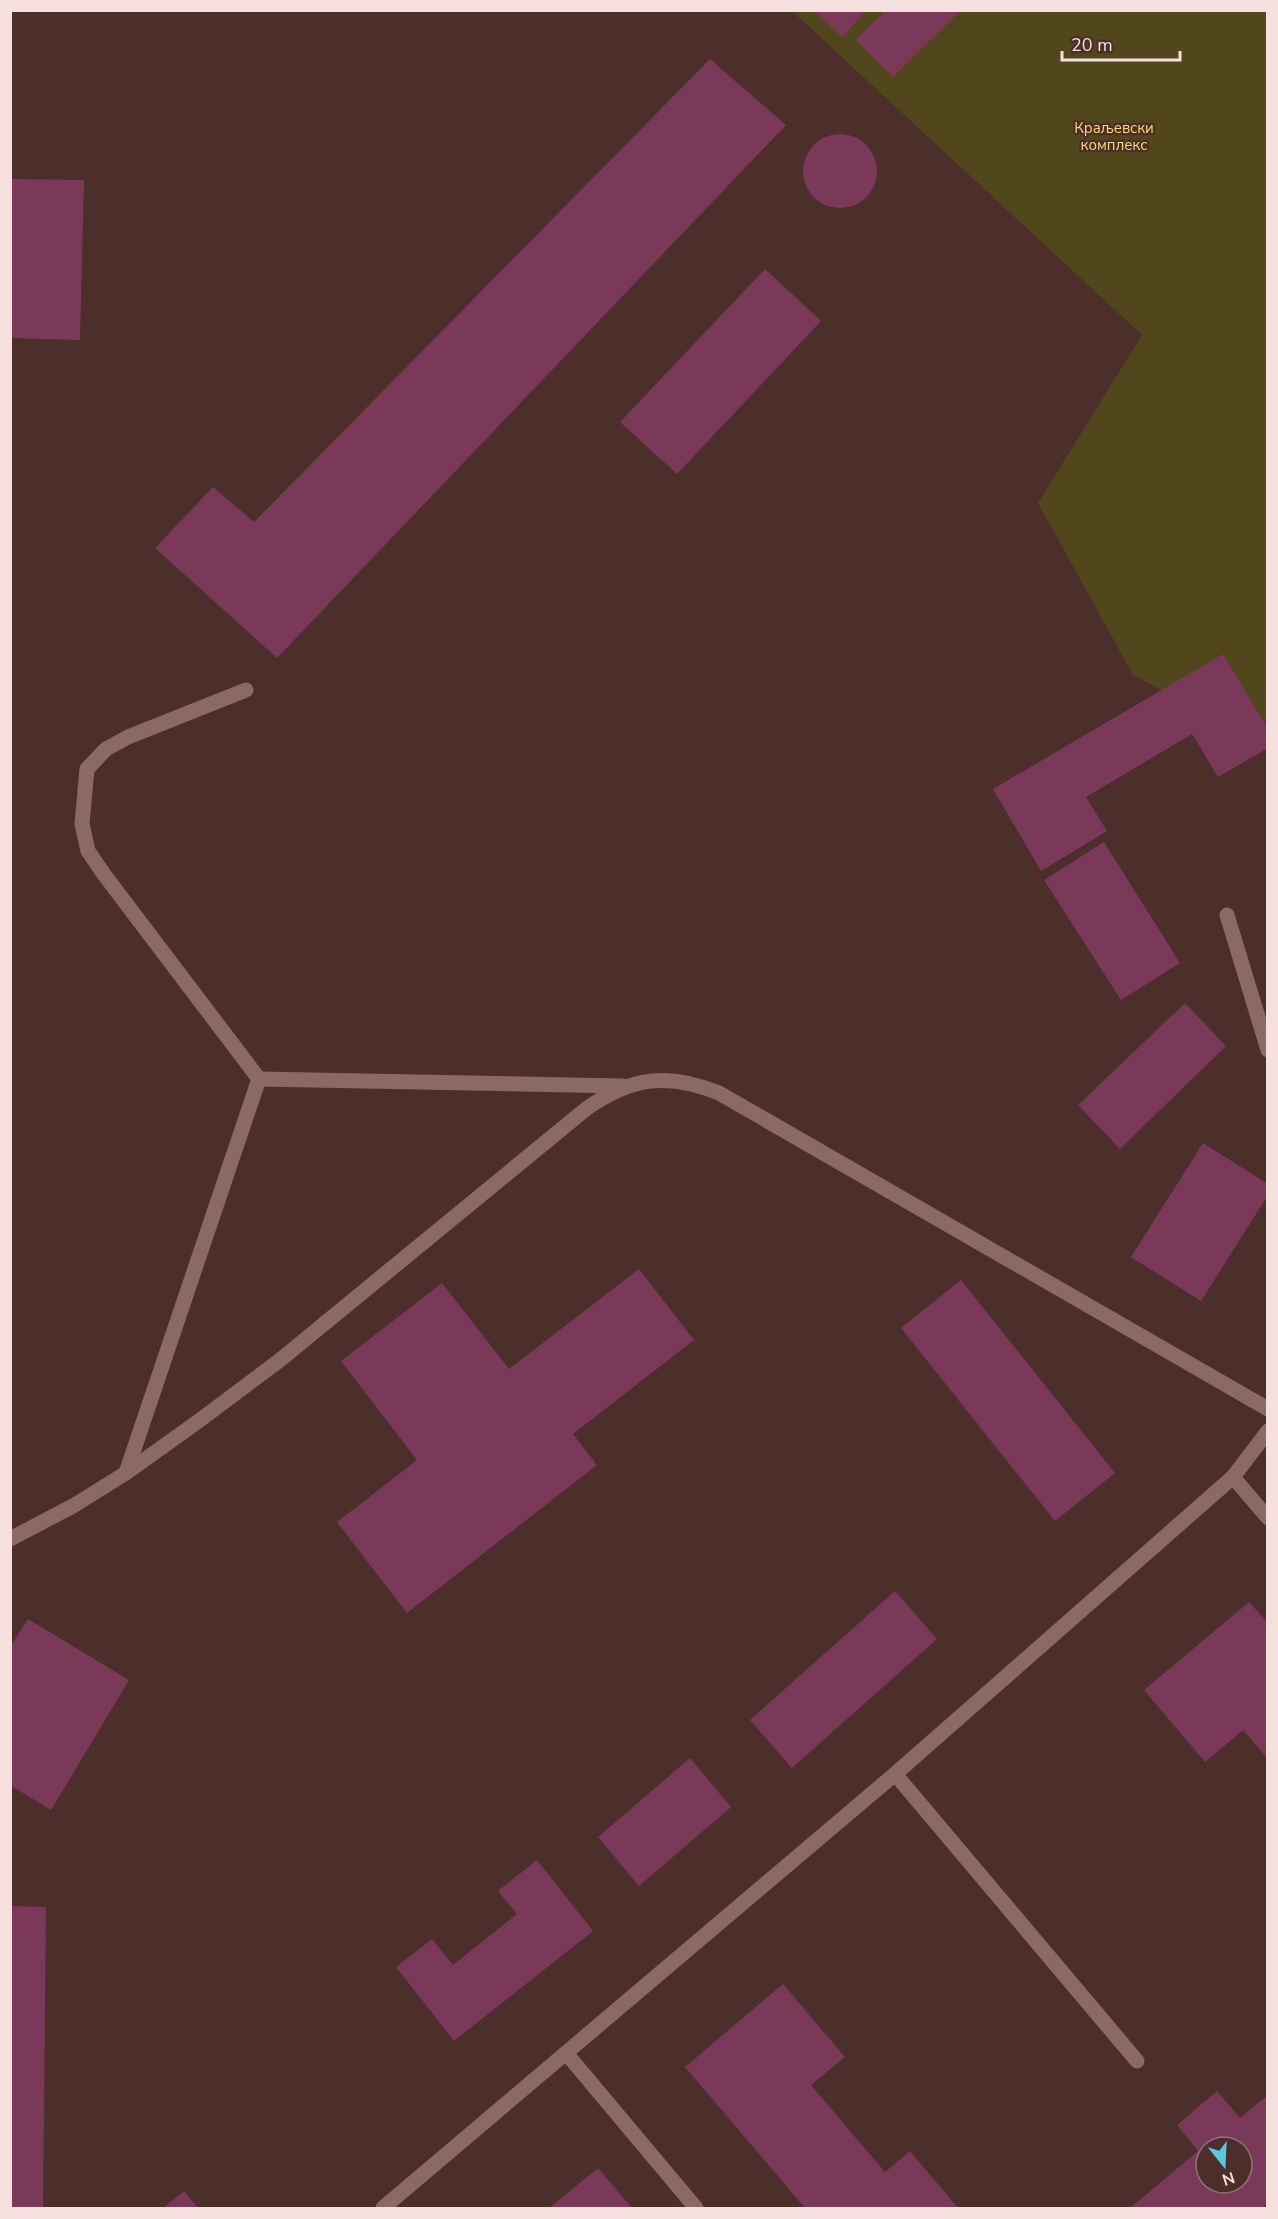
<svg xmlns="http://www.w3.org/2000/svg" width="1278" height="2219" font-family="'Nunito Sans',sans-serif">
<rect width="100%" height="100%" fill="#4c2e2b"/>
<!-- green -->
<path fill="#51461c" d="M792 11H1267V746L1133 675 1038 503 1142 335Z"/>
<!-- building -->
<g fill="#7b395a" fill-rule="evenodd">
<path d="M813 10H867L842 37Z"/>
<path d="M886 10H955L958 13 893 77 856 40Z"/>
<path d="M710 59 786 125 277 658 155 548 213 487 254 522Z"/>
<circle cx="840" cy="171" r="37"/>
<path d="M10 179 84 180 80 340 10 338Z"/>
<path d="M765 269 821 321 677 474 620 422Z"/>
<path d="M1223 654 1268 729V748L1218 777 1192 734 1086 797 1107 831 1041 871 993 789Z"/>
<path d="M1104 842 1180 963 1121 1000 1044 880Z"/>
<path d="M1185 1003 1226 1046 1120 1149 1078 1105Z"/>
<path d="M1203 1143 1268 1184V1195L1201 1301 1131 1257Z"/>
<path d="M639 1269 694 1340 573 1434 597 1465 407 1613 337 1522 417 1460 341 1361 442 1283 509 1369Z"/>
<path d="M961 1280 1115 1473 1055 1521 901 1328Z"/>
<path d="M895 1591 937 1639 792 1768 750 1720Z"/>
<path d="M1249 1602 1268 1623V1759L1243 1730 1205 1762 1144 1690Z"/>
<path d="M28 1619 129 1680 51 1810 10 1785V1647Z"/>
<path d="M690 1758 731 1807 639 1886 598 1837Z"/>
<path d="M537 1860 593 1931 454 2041 396 1967 432 1939 453 1965 517 1914 498 1891Z"/>
<path d="M10 1906 46 1907 43 2208H10Z"/>
<path d="M783 1984 845 2057 811 2085 885 2172 910 2151 958 2208H805L685 2067Z"/>
<path d="M1217 2091 1240 2118 1268 2095V2204L1262 2208H1130L1198 2151 1177 2125ZM1206 2147H1242V2183H1206Z"/>
<path d="M598 2168 632 2208H549Z"/>
<path d="M184 2191 198 2208H163Z"/>
</g>
<g fill="none" stroke-linecap="round" stroke-linejoin="round">
<!-- lane -->
<g stroke="#8c6966" stroke-width="15">
<path d="M246 690 128 737 106 749 87 769 82 824 88 851 103 873 259 1079"/>
<path d="M1227 915 1268 1050"/>
<path d="M259 1079 622 1086"/>
<path d="M126 1473 259 1079"/>
<path d="M1233 1477 1268 1518"/>
<path d="M10 1539 73 1506 126 1473 200 1420 280 1360 586 1109C631 1077 668 1072 719 1093L1268 1409"/>
<path d="M895 1774 1137 2061"/>
<path d="M566 2053 696 2208"/>
<path d="M383 2208 895 1774 1233 1477 1268 1431"/>
</g>
</g>
<g text-anchor="middle" dominant-baseline="central" stroke-width="4.5" stroke-linejoin="round" paint-order="stroke">
<!-- park labels -->
<g font-size="15" fill="#f7da71" stroke="#4c2e2b">
<text x="1114" y="128">Краљевски<tspan x="1114" dy="17">комплекс</tspan></text>
</g>
</g>
<!-- border -->
<rect width="1278" height="2219" fill="none" stroke="#f5e0de" stroke-width="24"/>
<!-- north arrow -->
<g transform="translate(1224 2165) rotate(162)"><circle r="28" fill="#4c2e2b" stroke="#907573" stroke-width="1.5"/>
<path d="M0-4.5L10 22L0 15L-10 22Z" fill="#55cae0"/>
<text y="-9" font-size="16" font-weight="bold" text-anchor="middle" fill="#f5e0de">N</text>
</g>
<!-- scale -->
<path d="M1062 51v9h118v-9" fill="none" stroke="#f5e0de" stroke-width="3"/>
<text x="1071" y="51" font-size="18" fill="#f5e0de" stroke="#4c2e2b" stroke-width="4.5" paint-order="stroke">20 m</text>
</svg>
